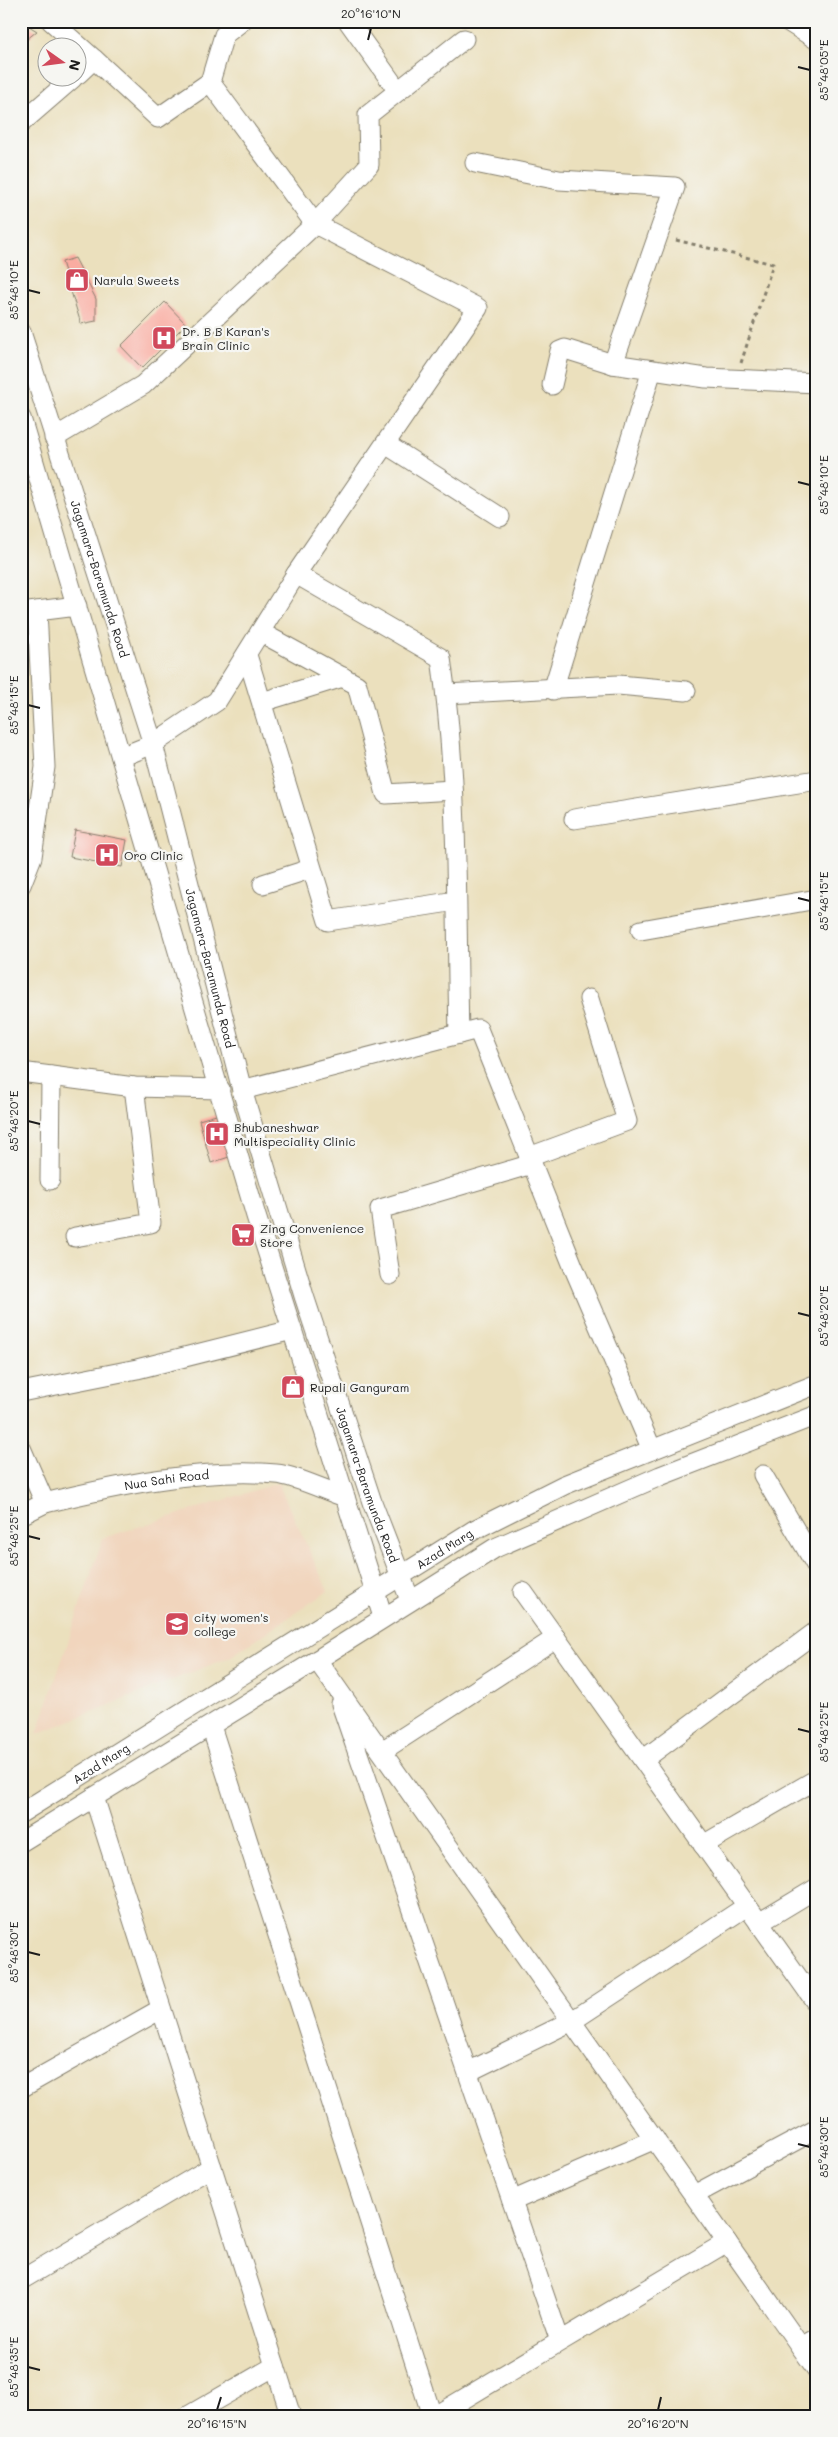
<svg xmlns="http://www.w3.org/2000/svg" width="838" height="2437" font-family="Mali,sans-serif">
<rect width="100%" height="100%" fill="#f6f6f2"/>
<filter id="ink" filterUnits="userSpaceOnUse"><feTurbulence type="fractalNoise" baseFrequency=".02" numOctaves="2"/><feDisplacementMap in="SourceGraphic" scale="10" xChannelSelector="R" yChannelSelector="G"/><feConvolveMatrix kernelMatrix="1 2 1 2 8 2 1 2 1" color-interpolation-filters="sRGB"/></filter>
<filter id="wash" filterUnits="userSpaceOnUse"><feTurbulence type="fractalNoise" baseFrequency=".0096" numOctaves="4" result="noise"/><feDisplacementMap in="SourceGraphic" scale="20" xChannelSelector="R" yChannelSelector="G"/><feGaussianBlur stdDeviation="1.12" result="paint"/><feColorMatrix in="noise" values="0 0 0 0 0 0 0 0 0 0 0 0 0 0 0 0 0 1.4 0 .05"/><feComposite in="paint" operator="in"/></filter>
<g filter="url(#wash)">
<rect width="100%" height="100%" fill="#ebe0bd"/>
<!-- built -->
<path fill="#f1d5bd" d="M278 1483 328 1591 230 1657 37 1734 103 1538Z"/>
<g id="blocks">
<!-- building -->
<g fill="#faaca1">
<path d="M21 21 37 31 21 44Z"/>
<path d="M75 258 96 299V321L81 324 62 262Z"/>
<path d="M165 302 186 324 142 368 121 346Z"/>
<path d="M75 830 127 840 122 867 70 857Z"/>
<path d="M223 1113 235 1155 211 1163 199 1120Z"/>
</g>
</g>
</g>
<g filter="url(#ink)">
<use href="#blocks" fill-opacity="0" stroke="#847e6c" stroke-width="1"/>
<g fill="none" stroke-linecap="round" stroke-linejoin="round">
<defs>
<g id="minor">
<path d="M51 21 94 59"/>
<path d="M348 21 398 91"/>
<path d="M787 21 817 40"/>
<path d="M78 74 94 59 158 118 210 82 224 35 242 21"/>
<path d="M210 82 315 224 478 308 296 574"/>
<path d="M21 123 73 78"/>
<path d="M475 163 559 180 675 187 613 364 706 378 817 383"/>
<path id="s1" d="M21 332 153 744 242 1090 304 1296 372 1502 410 1600"/>
<path d="M552 385 560 351 565 349 613 364"/>
<path d="M21 418 256 1216 383 1617"/>
<path d="M54 438 143 385 315 224 369 165 368 115 464 39"/>
<path d="M387 445 500 517"/>
<path d="M21 613 77 606"/>
<path d="M260 632 357 685 386 794 453 790"/>
<path d="M247 655 328 921 456 901"/>
<path d="M553 690 652 370"/>
<path d="M446 694 618 685 686 691"/>
<path d="M262 702 343 677"/>
<path d="M121 757 153 744 217 701 296 574 441 658C459 782 456 909 459 1034"/>
<path d="M574 819 817 780"/>
<path d="M263 884 310 869"/>
<path d="M21 885 32 857 45 767 37 611"/>
<path d="M641 930 817 899"/>
<path d="M21 1072 134 1087 220 1089"/>
<path d="M242 1090 478 1029 573 1266 652 1450"/>
<path d="M529 1157 627 1121 589 999"/>
<path d="M50 1180 51 1076"/>
<path d="M75 1237 151 1223 134 1087"/>
<path d="M390 1275 380 1209 532 1164"/>
<path d="M21 1392 137 1369 292 1330"/>
<path id="s2" d="M21 1448 45 1503C119 1485 200 1468 276 1474 293 1475 327 1491 345 1497"/>
<path d="M763 1475 817 1567"/>
<path d="M21 1515 45 1503"/>
<path d="M523 1592 817 2004"/>
<path d="M317 1660 817 2370"/>
<path d="M341 1704 560 2341"/>
<path d="M211 1726 432 2416"/>
<path d="M382 1751 556 1638"/>
<path d="M643 1760 817 1631"/>
<path d="M94 1797 291 2416"/>
<path id="s3" d="M21 1813 474 1530 564 1485 817 1384"/>
<path d="M21 1842 317 1660 495 1548 660 1476 817 1415"/>
<path d="M703 1845 817 1779"/>
<path d="M759 1923 817 1888"/>
<path d="M468 2072 572 2021 747 1906"/>
<path d="M21 2088 161 2009"/>
<path d="M694 2195 817 2129"/>
<path d="M512 2201 655 2139"/>
<path d="M21 2280 212 2167"/>
<path d="M801 2347 817 2338"/>
<path d="M188 2416 275 2366"/>
<path d="M435 2416 727 2242"/>
</g>
</defs>
<!-- minor casing -->
<use href="#minor" stroke="#847e6c" stroke-width="21"/>
<!-- path -->
<path stroke="#847e6c" stroke-width="3" stroke-dasharray="4 4" stroke-linecap="butt" d="M676 240 773 264 741 363"/>
<!-- minor -->
<use href="#minor" stroke="#fff" stroke-width="19"/>
</g>
</g>
<!-- ticks -->
<path fill="none" stroke="#1c1c1c" stroke-width="2" d="M368 40 371 28M798 67 810 70M28 290 40 293M798 482 810 485M28 705 40 708M798 898 810 901M28 1121 40 1124M798 1313 810 1316M28 1536 40 1539M798 1729 810 1732M28 1952 40 1955M798 2144 810 2147M28 2367 40 2370M217 2410 221 2397M658 2410 661 2397"/>
<!-- icons -->
<defs>
<symbol id="shop-square" viewBox="-11 -11 22 22"><rect x="-9" y="-9" width="18" height="18" rx="4" fill="#d1495b" stroke="#f6f6f2"/><path d="M-5-2.5h2.3a2.7 3.5 0 0 1 5.4 0H5L5.5 6h-11ZM-1.5-2.5h3a1.5 2.3 0 0 0-3 0Z" fill="#fff"/></symbol>
<symbol id="hospital-square" viewBox="-11 -11 22 22"><rect x="-9" y="-9" width="18" height="18" rx="4" fill="#d1495b" stroke="#f6f6f2"/><path d="M-5-5h3v3.5h4V-5h3V5h-3V1.5h-4V5h-3Z" fill="#fff"/></symbol>
<symbol id="supermarket-square" viewBox="-11 -11 22 22"><rect x="-9" y="-9" width="18" height="18" rx="4" fill="#d1495b" stroke="#f6f6f2"/><path d="M-6-5.5h2.5l.6 2H6L4.5 2H-2.5L-4.4-4H-6ZM-1.5 3.2a1.3 1.3 0 1 0 .1 0ZM3 3.2a1.3 1.3 0 1 0 .1 0Z" fill="#fff"/></symbol>
<symbol id="university-square" viewBox="-11 -11 22 22"><rect x="-9" y="-9" width="18" height="18" rx="4" fill="#d1495b" stroke="#f6f6f2"/><path d="M0-5L7-2L0 1L-7-2ZM-4 1L0 2.5L4 1V4Q0 6-4 4Z" fill="#fff"/></symbol>
</defs>
<g fill-rule="evenodd">
<use href="#shop-square" x="63" y="266" width="28" height="28"/>
<use href="#hospital-square" x="150" y="324" width="28" height="28"/>
<use href="#hospital-square" x="93" y="841" width="28" height="28"/>
<use href="#hospital-square" x="203" y="1120" width="28" height="28"/>
<use href="#supermarket-square" x="229" y="1221" width="28" height="28"/>
<use href="#shop-square" x="279" y="1373" width="28" height="28"/>
<use href="#university-square" x="163" y="1610" width="28" height="28"/>
</g>
<g text-anchor="middle" dominant-baseline="central" stroke-width="4.5" stroke-linejoin="round" paint-order="stroke">
<!-- poi labels -->
<g font-size="12" fill="#1c1c1c" stroke="#f6f6f2" text-anchor="start">
<text x="94" y="280">Narula Sweets</text>
<text x="182" y="331">Dr. B B Karan's<tspan x="182" dy="14">Brain Clinic</tspan></text>
<text x="124" y="855">Oro Clinic</text>
<text x="234" y="1127">Bhubaneshwar<tspan x="234" dy="14">Multispeciality Clinic</tspan></text>
<text x="260" y="1228">Zing Convenience<tspan x="260" dy="14">Store</tspan></text>
<text x="310" y="1387">Rupali Ganguram</text>
<text x="194" y="1617">city women's<tspan x="194" dy="14">college</tspan></text>
</g>
<!-- street labels -->
<g font-size="12" fill="#1c1c1c" stroke="#f6f6f2">
<text stroke="none"><textPath href="#s1" startOffset="259">Jagamara-Baramunda Road</textPath></text>
<text stroke="none"><textPath href="#s1" startOffset="664">Jagamara-Baramunda Road</textPath></text>
<text stroke="none"><textPath href="#s2" startOffset="184">Nua Sahi Road</textPath></text>
<text stroke="none"><textPath href="#s1" startOffset="1204">Jagamara-Baramunda Road</textPath></text>
<text stroke="none"><textPath href="#s3" startOffset="499">Azad Marg</textPath></text>
<text stroke="none"><textPath href="#s3" startOffset="94">Azad Marg</textPath></text>
</g>
</g>
<!-- margin -->
<rect width="838" height="2437" fill="none" stroke="#f6f6f2" stroke-width="55"/>
<!-- north arrow -->
<g transform="translate(62 62) rotate(104)"><circle r="24" fill="#f6f6f2" stroke="#9f9f9c"/>
<path d="M0-4L9 19L0 12L-9 19Z" fill="#d1495b"/>
<text y="-8" font-size="14" font-weight="bold" text-anchor="middle" fill="#1c1c1c">N</text>
</g>
<rect x="28" y="28" width="782" height="2382" fill="none" stroke="#1c1c1c" stroke-width="2"/>
<g font-size="12" text-anchor="middle" fill="#1c1c1c">
<text x="371" y="18">20°16'10"N</text>
<text transform="translate(824 70) rotate(-90)" y="4">85°48'05"E</text>
<text transform="translate(14 290) rotate(-90)" y="4">85°48'10"E</text>
<text transform="translate(824 485) rotate(-90)" y="4">85°48'10"E</text>
<text transform="translate(14 705) rotate(-90)" y="4">85°48'15"E</text>
<text transform="translate(824 901) rotate(-90)" y="4">85°48'15"E</text>
<text transform="translate(14 1121) rotate(-90)" y="4">85°48'20"E</text>
<text transform="translate(824 1316) rotate(-90)" y="4">85°48'20"E</text>
<text transform="translate(14 1536) rotate(-90)" y="4">85°48'25"E</text>
<text transform="translate(824 1732) rotate(-90)" y="4">85°48'25"E</text>
<text transform="translate(14 1952) rotate(-90)" y="4">85°48'30"E</text>
<text transform="translate(824 2147) rotate(-90)" y="4">85°48'30"E</text>
<text transform="translate(14 2367) rotate(-90)" y="4">85°48'35"E</text>
<text x="217" y="2428">20°16'15"N</text>
<text x="658" y="2428">20°16'20"N</text>
</g>
</svg>
